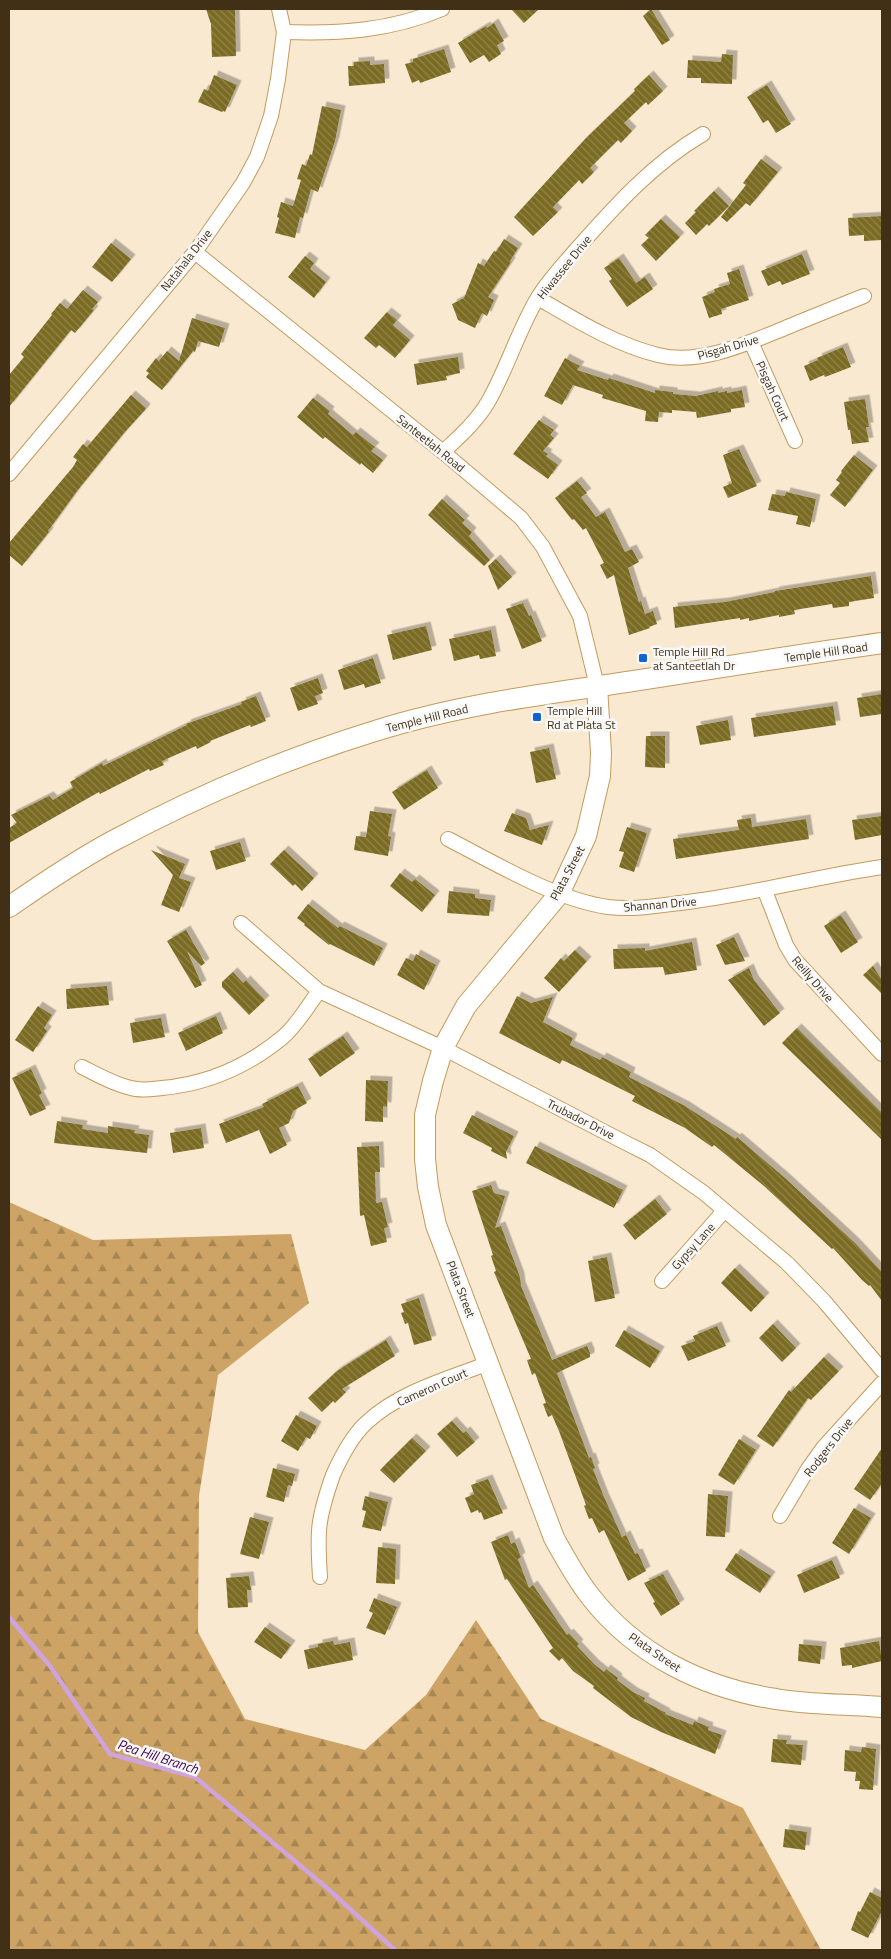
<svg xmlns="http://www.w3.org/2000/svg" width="891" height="1959" font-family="'Titillium Web',sans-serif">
<defs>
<pattern id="forest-firs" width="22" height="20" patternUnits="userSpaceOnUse" patternTransform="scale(1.25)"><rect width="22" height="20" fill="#cda465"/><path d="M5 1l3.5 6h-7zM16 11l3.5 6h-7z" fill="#a88652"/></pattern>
<pattern id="building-back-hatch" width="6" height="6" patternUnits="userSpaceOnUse" patternTransform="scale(1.25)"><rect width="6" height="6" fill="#7a6b21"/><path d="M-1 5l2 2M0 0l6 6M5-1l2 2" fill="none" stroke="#91854f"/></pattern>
<filter id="shadow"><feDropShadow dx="4.5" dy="-4.5" stdDeviation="0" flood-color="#0004"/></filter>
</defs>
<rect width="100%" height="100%" fill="#f9e9d0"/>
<!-- forest -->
<path fill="url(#forest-firs)" d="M9 1202 93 1240 291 1234 309 1303 218 1375 199 1496 198 1632 245 1719 365 1750 426 1695 476 1620 541 1719 743 1808 821 1950H9Z"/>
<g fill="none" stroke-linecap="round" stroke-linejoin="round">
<!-- stream -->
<path stroke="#cfa3dd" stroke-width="4.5" d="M9 1617 50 1666 110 1754 195 1777 327 1888 395 1950"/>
</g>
<!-- building -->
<g fill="url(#building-back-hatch)" filter="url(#shadow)">
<path d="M206 9H235L236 56 212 57 211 24Z"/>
<path d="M511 9H539L524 23Z"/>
<path d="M651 9 670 40 662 45 643 16Z"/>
<path d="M494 23 504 41 497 45 501 54 489 62 484 55 470 63 458 43 486 26 487 28Z"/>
<path d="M444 49 451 72 420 83 419 80 412 83 405 64 413 62V59Z"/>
<path d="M722 54 733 55 732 84 701 83V78H687L688 60 721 62Z"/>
<path d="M370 61V65L384 64 385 83 349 86 348 66H354V62Z"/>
<path d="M214 75 237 85 225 112 223 111 222 112 198 102 204 89 208 91Z"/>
<path d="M649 75 663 91 648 105 646 102 624 123 632 131 621 143 618 140 590 168 594 172 582 184 579 180 553 207 558 212 533 236 514 217 586 138 635 91 634 89Z"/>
<path d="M767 85 791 124 776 133 768 120 763 123 747 97Z"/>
<path d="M322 106 341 110 335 141 318 192 311 189 303 218 300 217 295 238 275 233 279 218 277 217 281 202 293 206 301 180 297 179 302 164 306 166 310 154 312 155Z"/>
<path d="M761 159 778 172 750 206 746 203 727 222 721 217 746 185 743 183Z"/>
<path d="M714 191 729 206 709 226 707 224 696 235 685 223 696 212 694 211Z"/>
<path d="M882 216V240L864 241V235L849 236 848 218Z"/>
<path d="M661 219 680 237 656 261 641 245 649 238 645 235Z"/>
<path d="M504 239 518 248 510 261 511 262 488 297 494 300 487 316 482 313 475 328 458 320 452 304 464 298 478 263 484 266 494 251 496 252Z"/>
<path d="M111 243 131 259 112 282 92 267Z"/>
<path d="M802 254 810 274 782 285 780 281 768 286 761 271Z"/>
<path d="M305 256 314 263 310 269 326 282 314 298 288 277Z"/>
<path d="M619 258 636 283 645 277 653 289 627 307 609 281 612 279 604 268Z"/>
<path d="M739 269 749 300 721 309 722 314 709 318 702 297 715 292 714 289 730 284 727 273Z"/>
<path d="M83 290 98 302 92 309 94 310 75 333 71 330 9 407V375L24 357 21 354 52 315 51 314 60 303 67 309Z"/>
<path d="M387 312 397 320 393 325 410 340 395 358 379 345 376 348 364 338Z"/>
<path d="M192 318 225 328 219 347 198 341 195 352 193 351 162 390 146 377 149 373 146 371 156 358 159 361 167 351 179 361Z"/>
<path d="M843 347 851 367 825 377 824 375 810 381 804 366 818 360 817 358Z"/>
<path d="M458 357 460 373 446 376 447 380 417 385 414 364Z"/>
<path d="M565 358 580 366 577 370 608 380 609 378 655 393V390L673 392V394L696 396 718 391V393L727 391V393L742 390 745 407 731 409V412L697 418 696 412 672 410V413L659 412 658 422 645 421 646 411 602 398 603 395 573 385 562 405 544 396Z"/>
<path d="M131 395 146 408 145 410 124 433 77 491 48 531 49 532 22 566 9 555V543L73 467 77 460 73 457 83 444 87 447Z"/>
<path d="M313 398 330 411 328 414 353 435 356 432 375 447 371 451 383 460 373 473 361 463 360 465 325 437 323 439 297 417Z"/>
<path d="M865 399 869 427H866L869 442 852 444 850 430H848L844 402Z"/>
<path d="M539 420 554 430 550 435 554 438 543 451 548 454 546 456 558 465 548 479 513 454Z"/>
<path d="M739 449 757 486 728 498 723 487 732 483 723 455Z"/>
<path d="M854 455 873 470 845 507 830 495 840 483 836 480 842 472 841 471Z"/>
<path d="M577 481 587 493 581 497 596 517 605 512 625 552 632 549 639 562 628 568 639 602 641 601 645 614 653 611 657 624 649 627 650 628 629 635 614 575 607 579 600 565 604 563 586 528 583 530 574 519 572 520 555 498Z"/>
<path d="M786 492 816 499 810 527 796 524 798 516 768 510 772 494 785 496Z"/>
<path d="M442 499 465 520 462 523 472 532 469 536 490 560 484 566 428 515Z"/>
<path d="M496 559 512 577 498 590 488 566Z"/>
<path d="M871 576 874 598 849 602V606L833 608 832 604 794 610 795 614 779 617V615L749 621V618L740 620V618L675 628 673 607 725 602 775 592V591Z"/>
<path d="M523 603 529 616 531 615 542 641 522 649 506 609Z"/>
<path d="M426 626 432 650 393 660 387 635Z"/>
<path d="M491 630 496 656 480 659 479 655 454 661 449 639Z"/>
<path d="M373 658 381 683 365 688 364 684 344 690 338 670Z"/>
<path d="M318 678 323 693 315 696 318 704 298 711 290 688Z"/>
<path d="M882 694V714L860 717 857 698Z"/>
<path d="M256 696 266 721 251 727 250 725 210 741 211 742 197 749 196 746 162 761 164 765 150 771 149 769 100 794 99 792 9 843V828L17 823 11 815 49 796 53 800 73 788 70 782 102 763 103 766 187 725 186 724 242 704 241 702Z"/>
<path d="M833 706 836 725 754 737 751 718Z"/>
<path d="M728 720 731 740 700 745 696 726Z"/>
<path d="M646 736H665V768L645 767Z"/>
<path d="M549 748 556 779 536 783 530 752Z"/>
<path d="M427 770 438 788 404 810 392 792Z"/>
<path d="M370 811 392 814 388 836 391 837 388 856 354 850 356 836 366 837Z"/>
<path d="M512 813 526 818 530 830 549 825 542 845 504 831Z"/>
<path d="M882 816V835L855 840 852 820Z"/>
<path d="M751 818 752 827 806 819 809 839 676 859 673 839 739 830 737 820Z"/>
<path d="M627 827 647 833 634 872 619 867 624 852 619 851Z"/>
<path d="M240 842 246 861 216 870 210 851Z"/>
<path d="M151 850 185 864 179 878 191 882 179 912 161 905 173 875Z"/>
<path d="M284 850 314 878 302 891 295 884 293 886 270 864Z"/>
<path d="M400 873 412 882 415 879 435 895 422 912 390 886Z"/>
<path d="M449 891 475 894V898L491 900 489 916 447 913Z"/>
<path d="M308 904 338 928 340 926 383 948 374 966 330 944 329 945 304 925 305 924 297 918Z"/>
<path d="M841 915 858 942 841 953 824 926Z"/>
<path d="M186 930 205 963 201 966 187 951 202 985 195 988 167 941Z"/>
<path d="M734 937 745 961 725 965 716 945Z"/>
<path d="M692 942 697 970 665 975 663 967 614 969 613 949 645 948V951Z"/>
<path d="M575 950 587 961 559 992 544 978 561 958 564 961Z"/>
<path d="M416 954 436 965 424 990 397 975 406 958 413 961Z"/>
<path d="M873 966 882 980V994L863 975Z"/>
<path d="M749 968 754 980 780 1013 764 1026 728 980Z"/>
<path d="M233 972 243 983 246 980 265 1000 249 1015 222 987V982Z"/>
<path d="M107 986 109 1005 67 1009 66 989Z"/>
<path d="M517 996 531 1003 553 997 543 1022 573 1038 570 1045 600 1060 602 1057 631 1072 629 1077 685 1106 736 1139 737 1137 785 1178 855 1243 882 1272V1301L870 1285 869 1286 862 1280 833 1248 832 1249 764 1186 714 1145 712 1147 685 1128 632 1101 635 1096 575 1066 562 1060 560 1064 499 1033Z"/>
<path d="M38 1006 52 1015 44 1028 47 1031 33 1052 15 1040Z"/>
<path d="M216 1016 223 1033 186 1051 178 1033Z"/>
<path d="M161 1018 165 1037 133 1043 130 1023Z"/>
<path d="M797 1028 882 1113V1140L782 1043Z"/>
<path d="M343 1036 355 1053 320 1077 308 1059Z"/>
<path d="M31 1069 42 1093 39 1095 46 1109 30 1116 12 1078Z"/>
<path d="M366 1080 388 1081 387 1107 383 1106V1122L365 1121Z"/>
<path d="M298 1086 307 1103 293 1111 289 1123 279 1128 287 1145 270 1154 259 1130 226 1143 219 1124 264 1107 262 1104Z"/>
<path d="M472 1115 514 1136 506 1152 507 1159 491 1151 492 1148 463 1133Z"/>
<path d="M57 1121 83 1125 82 1129 108 1133V1126L135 1130 134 1133 149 1135 147 1153 54 1143Z"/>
<path d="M201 1128 204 1148 173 1153 170 1133Z"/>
<path d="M379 1146 380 1172H375L376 1203 382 1202 388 1227 384 1228 387 1242 371 1246 364 1215 360 1216 357 1147Z"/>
<path d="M535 1146 623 1190 614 1208 526 1163Z"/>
<path d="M491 1185 494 1193 505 1196 495 1228 501 1226 520 1277 521 1286 552 1360 587 1346 590 1353V1357L557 1373 589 1458 591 1457 595 1468 593 1469 604 1497 622 1537 626 1535 635 1554 638 1553 646 1571 628 1581 604 1530 599 1533 592 1518 589 1519 584 1506 586 1505 559 1431 552 1415 548 1417 543 1404 546 1403 535 1373 532 1375 527 1360 531 1359 494 1272 496 1271 491 1256 493 1255 472 1191Z"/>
<path d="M655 1199 667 1214 635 1240 623 1225Z"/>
<path d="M607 1257 615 1298 595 1302 588 1261Z"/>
<path d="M735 1268 765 1297 751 1312 721 1283Z"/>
<path d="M419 1298 432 1340 414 1345 408 1323 405 1324 401 1313 404 1312 401 1304Z"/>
<path d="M773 1324 796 1348 782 1362 759 1338Z"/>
<path d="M717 1326 726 1346 688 1361 681 1346 695 1341 693 1336Z"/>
<path d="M624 1330 660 1351 650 1368 615 1346Z"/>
<path d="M386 1340 395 1356 342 1389 346 1392 335 1403 333 1401 322 1412 308 1398 337 1371Z"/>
<path d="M824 1357 839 1371 811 1400 808 1398 773 1447 757 1436 789 1390 791 1392Z"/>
<path d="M296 1415 317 1426 310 1439 306 1437 298 1451 281 1441Z"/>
<path d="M452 1421 463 1433 466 1431 475 1442 457 1457 437 1434Z"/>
<path d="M412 1438 426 1451 394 1483 380 1470Z"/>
<path d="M739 1439 756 1450 734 1485 718 1475Z"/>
<path d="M882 1448V1483L870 1500 854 1489Z"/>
<path d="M273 1468 295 1474 292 1486 288 1485 284 1502 266 1497Z"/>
<path d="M488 1479 503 1513 484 1520 481 1512 479 1513 478 1510 471 1513 465 1498 474 1494 471 1485Z"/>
<path d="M708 1494 728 1496 725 1537 706 1536Z"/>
<path d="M365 1496 388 1502 381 1531 362 1527 366 1511 362 1510Z"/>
<path d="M854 1508 871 1518 849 1554 832 1543Z"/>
<path d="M250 1517 269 1522 259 1559 240 1554Z"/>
<path d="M508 1535 511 1544 515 1542 521 1557 518 1559 529 1588 533 1585 567 1635 569 1633 579 1644 577 1646 594 1664 604 1672 606 1669 618 1678 617 1680 633 1692 645 1698 644 1701 666 1713 665 1714 693 1725 694 1721 709 1727 708 1730 722 1735 715 1754 661 1732 631 1717 593 1688 594 1686 573 1671 562 1658 559 1661 549 1651 553 1648 507 1579 505 1580 491 1542Z"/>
<path d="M378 1547 396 1549 395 1584 376 1583Z"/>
<path d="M736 1553 771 1576 760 1593 725 1570Z"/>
<path d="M832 1560 840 1578 804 1593 797 1575Z"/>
<path d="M663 1574 680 1604 661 1616 653 1603 655 1602 644 1583Z"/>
<path d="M249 1576 251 1590H247L248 1607 228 1608 226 1578Z"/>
<path d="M374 1598 397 1607 385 1635 366 1628 373 1613 369 1611Z"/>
<path d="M265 1627 291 1645 281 1659 254 1642Z"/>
<path d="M333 1641 334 1645 350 1642 353 1660 308 1669 304 1650 318 1647V1644Z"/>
<path d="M879 1641 882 1661 852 1668V1665L842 1666 840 1648Z"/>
<path d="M799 1644 822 1646 820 1664 798 1661Z"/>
<path d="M773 1739 787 1740 786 1744 803 1745 801 1765 771 1762Z"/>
<path d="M862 1747 876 1749 873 1790 859 1789 860 1781H855L856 1772 844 1771 845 1750 861 1752Z"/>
<path d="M785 1829 807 1832 805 1850 783 1847Z"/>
<path d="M870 1892 882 1898V1911L868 1938 851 1930 858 1911 860 1912Z"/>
</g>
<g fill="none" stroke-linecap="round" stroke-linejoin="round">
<defs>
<g id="street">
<path d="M284 32C339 34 390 31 442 9"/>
<path d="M195 252 443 452 521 518 543 547 580 616 597 686"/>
<path d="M538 298C576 320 614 344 658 355 701 366 750 342 790 326 814 316 839 306 864 296"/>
<path d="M751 342 795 441"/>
<path d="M443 452C459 437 477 421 488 402 507 369 518 331 537 299 547 282 562 266 575 251 614 207 652 164 703 134"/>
<path d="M9 474 195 252 243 183 257 157 271 116 278 79 284 32 279 9"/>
<path d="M448 839C497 864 554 899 608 907 632 910 657 906 680 903 749 895 814 877 882 867"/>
<path d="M765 891 786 945 795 960 882 1054"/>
<path d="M241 923 319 991 443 1048 624 1142 650 1155 704 1193 787 1263 824 1301 882 1370"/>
<path d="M82 1067C98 1075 113 1084 131 1088 141 1091 152 1089 162 1088 207 1084 248 1066 283 1037 297 1025 308 1006 319 991"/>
<path d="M662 1281 724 1211"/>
<path d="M780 1516 808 1469 823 1448 882 1383"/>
<path d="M320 1577C319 1561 318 1546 319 1531 320 1513 327 1492 333 1475 341 1457 351 1437 366 1423 399 1392 447 1379 489 1363"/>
</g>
<g id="secondary">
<path d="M597 686 601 753 600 776 586 836 559 894 466 1006 443 1048 433 1081 425 1115V1159L428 1187 436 1225 554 1538C565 1558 576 1578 590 1596 636 1655 703 1688 776 1699 810 1705 847 1704 882 1707"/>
<path d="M9 907C42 884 76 861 111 842 195 797 284 759 375 731 451 707 529 696 607 685 699 671 790 656 882 643"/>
</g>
</defs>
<!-- street casing -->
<use href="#street" stroke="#c39b5d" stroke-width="16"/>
<!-- secondary casing -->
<use href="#secondary" stroke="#c39b5d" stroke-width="22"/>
<!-- street -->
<use href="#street" stroke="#fff" stroke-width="14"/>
<!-- secondary -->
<use href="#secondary" stroke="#fff" stroke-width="20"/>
</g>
<!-- markers -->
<g fill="#1164ce" stroke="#f8f8f8" stroke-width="2">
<rect x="638" y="653" width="10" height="10" rx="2.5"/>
<rect x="532" y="712" width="10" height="10" rx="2.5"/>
</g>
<g text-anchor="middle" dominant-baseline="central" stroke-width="5" stroke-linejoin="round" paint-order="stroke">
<!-- street labels -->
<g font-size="12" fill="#413016" stroke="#f8f8f8">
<text transform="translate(186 260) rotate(-52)">Natahala Drive</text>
<text transform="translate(564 267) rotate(-51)">Hiwassee Drive</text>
<text transform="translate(728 347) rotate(-16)">Pisgah Drive</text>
<text transform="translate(773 391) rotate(66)">Pisgah Court</text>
<text transform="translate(431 443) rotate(39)">Santeetlah Road</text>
<text transform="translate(826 652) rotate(-8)">Temple Hill Road</text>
<text transform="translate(427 718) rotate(-14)">Temple Hill Road</text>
<text transform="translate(567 873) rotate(-62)">Plata Street</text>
<text transform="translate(660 904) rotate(-5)">Shannan Drive</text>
<text transform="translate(813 979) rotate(49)">Reilly Drive</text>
<text transform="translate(581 1119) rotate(27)">Trubador Drive</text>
<text transform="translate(693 1246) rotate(-48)">Gypsy Lane</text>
<text transform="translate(461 1289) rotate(69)">Plata Street</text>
<text transform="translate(432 1387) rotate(-24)">Cameron Court</text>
<text transform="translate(828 1447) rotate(-52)">Rodgers Drive</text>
<text transform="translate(655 1652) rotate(34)">Plata Street</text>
</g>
<!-- poi labels -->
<g font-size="12" fill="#413016" stroke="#f8f8f8" text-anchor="start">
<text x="653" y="651">Temple Hill Rd<tspan x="653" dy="14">at Santeetlah Dr</tspan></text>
<text x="547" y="710">Temple Hill<tspan x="547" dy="14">Rd at Plata St</tspan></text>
</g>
<!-- water labels -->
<g font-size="14" font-style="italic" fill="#430b52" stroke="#f8f8f8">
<text transform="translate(158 1756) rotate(18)">Pea Hill Branch</text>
</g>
</g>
<!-- border -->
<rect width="891" height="1959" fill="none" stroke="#413016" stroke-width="20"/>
</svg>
